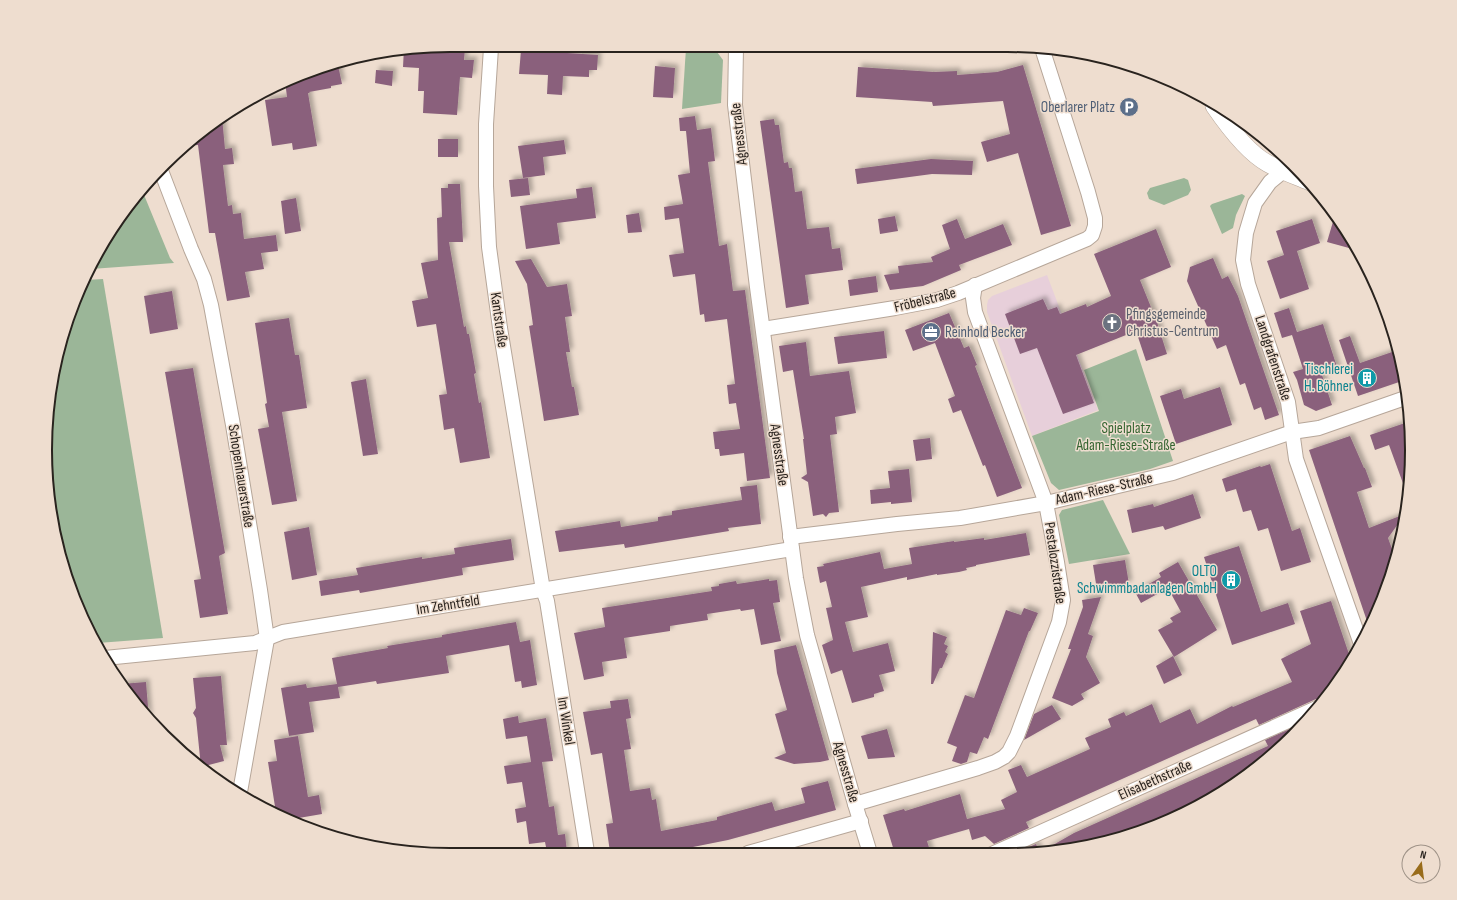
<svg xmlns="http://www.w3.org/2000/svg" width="1457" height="900" font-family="'Sofia Sans Condensed',sans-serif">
<defs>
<filter id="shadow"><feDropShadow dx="3.5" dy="-3.5" stdDeviation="2" flood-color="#0004"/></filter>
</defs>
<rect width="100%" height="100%" fill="#eeddcf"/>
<!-- education -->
<path fill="#e7cfda" d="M1047 275 1098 410 1032 436 987 312V305L988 300 992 296Z"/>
<!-- green -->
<g fill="#9bb698">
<path d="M686 48H714L723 60 721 103 682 109Z"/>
<path d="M1184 178 1188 180 1191 190 1188 195 1164 205 1149 199 1147 193 1150 188Z"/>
<path d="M142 190 170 258 174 263 91 269 113 225Z"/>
<path d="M1242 194 1245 196 1236 215 1233 228 1222 234 1210 206 1212 204Z"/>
<path d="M103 279 163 638 98 643 66 580 48 503 45 450 53 371 66 320 86 280Z"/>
<path d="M1136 349 1173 461 1150 469 1059 490 1051 483 1032 436 1099 411 1084 370Z"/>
<path d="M1103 500 1130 554 1069 564 1059 515 1062 510Z"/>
</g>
<!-- building -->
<g fill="#8a617c" filter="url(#shadow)">
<path d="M404 48H465L464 60H474L472 78 460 77 457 115 423 113 424 91H418L419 68 403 67Z"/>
<path d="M521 50 598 55 597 70H589V77L563 76 562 95 547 94 548 75 519 74Z"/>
<path d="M326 65V67L338 65 342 84 331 86V88L309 92 310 93H308L317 146 293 150 292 143 272 146 265 100 287 97 285 81Z"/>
<path d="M1023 65 1071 226 1041 235 1018 153 987 162 981 142 1010 134 1003 101 933 106 932 102 856 97 858 67 934 72 957 71V75L997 72Z"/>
<path d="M655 66 675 68 673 98 653 97Z"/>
<path d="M376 70 393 71 392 86 375 83Z"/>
<path d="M695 116 697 130 711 128 715 161 708 162 719 246 727 244 733 291 745 290 770 478 747 481 744 453 720 456 719 449H715L713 432 740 429 736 403 729 404 727 385 735 384 727 319 705 322 704 314 700 315 695 274 673 277 669 255 684 253 679 218 665 220 664 207 683 204 678 175 690 173 686 131H688H680L679 118Z"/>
<path d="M222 117 225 149 232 148 234 164 223 165 228 206 232 205 233 214 241 213 244 239 276 235 278 251 261 253 264 269 245 272 250 297 227 301 215 233H209L198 145 183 146 204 129Z"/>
<path d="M774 119 775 125H779L784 163 788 162 789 168H792L795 192 802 191 807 229 829 227 832 249 840 248 843 270 805 275 809 304 786 308 760 121Z"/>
<rect x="438" y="139" width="20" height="18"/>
<path d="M564 140 566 154 543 157 545 175 523 178 518 146Z"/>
<path d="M931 159 973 161 972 175 932 174 857 184 855 169Z"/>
<path d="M528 178 530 195 511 197 509 180Z"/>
<path d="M448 184H460L463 242H449L464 327 466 326 467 334H469L476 373 474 374 479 403 481 402 490 458 460 463 454 428 444 430 439 395 447 394 436 324 417 327 412 301 428 298 421 263 438 260 437 218 442 217 441 188H448Z"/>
<path d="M592 187 596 218 557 223 560 244 526 249 520 206 577 198 576 189Z"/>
<path d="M296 198 301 231 285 234 281 201Z"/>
<path d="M639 213 642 232 628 233 626 215Z"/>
<path d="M1335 215 1358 247 1360 251 1327 242Z"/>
<path d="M895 216 898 231 880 234 878 219Z"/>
<path d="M957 219 965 239 1003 224 1012 245 959 265 961 270 923 286 890 290 884 275 899 273 898 266 933 262 931 257 950 249 942 225Z"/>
<path d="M1312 219 1320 243 1297 251 1309 289 1280 299 1267 261 1284 255 1276 231Z"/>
<path d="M1156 229 1171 267 1140 280 1157 322 1167 354 1146 361 1136 331 1076 355 1094 403 1063 414 1037 348 1020 354 1005 314 1043 299 1048 310 1057 307 1060 314 1086 304 1087 307 1111 296 1094 254Z"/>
<path d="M1213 258 1222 279 1228 276 1238 296 1279 415 1265 420 1261 407 1254 410 1245 383 1240 385 1226 345 1217 349 1187 281 1190 267Z"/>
<path d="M531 259 547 287 567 284 572 316 565 317 570 352H566L572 387H574L579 415 544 421 529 326 533 325 527 284 515 261Z"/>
<path d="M876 276 878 292 850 296 848 280Z"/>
<path d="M172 291 178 329 150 334 144 296Z"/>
<path d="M1289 308 1297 332 1323 324 1338 370 1322 375 1332 405 1316 411 1304 405 1297 380 1293 372 1303 369 1292 335 1282 338 1274 313Z"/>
<path d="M949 313 964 348 969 346 977 365 975 366 1022 488 997 497 985 465 983 466 961 410 953 413 948 399 955 396 935 343 913 351 905 330Z"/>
<path d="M289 318 295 355H299L307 408 282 412 297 501 272 505 258 429 269 427 265 404 267 403 255 323Z"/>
<path d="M884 331 887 358 838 364 834 337Z"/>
<path d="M1350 336 1360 363 1398 350 1405 380 1358 396 1339 340Z"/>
<path d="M806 342 810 376 849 371 856 413 835 417 837 434 830 435 839 512 829 513 826 517 823 514 813 516 808 482 801 478 807 474 803 439H804L793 370 783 372 779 346Z"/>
<path d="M193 368 225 553 219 556 228 614 200 618 194 580 201 579 165 372Z"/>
<path d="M366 379 378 454 363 456 351 382Z"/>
<path d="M1220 387 1232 425 1176 444 1160 396 1181 389 1184 399Z"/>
<path d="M1405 423 1410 437 1411 476 1408 497 1389 445 1375 450 1370 435Z"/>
<path d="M1350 436 1364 468H1365L1372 487 1357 492 1369 528 1405 514 1388 538 1396 560 1370 630 1309 450Z"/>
<path d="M930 438 932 459 916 461 913 440Z"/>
<path d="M1270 464 1292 531 1300 528 1311 562 1281 571 1268 528 1258 531 1251 510 1243 512 1236 489 1226 492 1222 479 1260 466 1261 467Z"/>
<path d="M909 469 912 502 891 504V502L871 504 870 490 890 488 888 471Z"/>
<path d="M757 485 761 524 728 528 729 531 625 548 624 544 559 552 555 531 620 521 621 527 658 521V517L672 515V511L742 500 740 487Z"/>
<path d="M1193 494 1201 518 1165 530 1163 526 1132 533 1127 510 1153 504 1154 507Z"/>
<path d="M309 527 317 575 292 580 284 532Z"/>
<path d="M1026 533 1030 555 976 565V566L966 568 967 570 959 572 937 575V574L907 580V577L861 587 868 617 845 622 853 652 888 643 895 671 879 675 884 691 874 694V697L852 703 842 670 831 674 822 645 833 640 826 608 832 607 826 581 820 583 817 567 824 566 823 564 880 552 884 569 912 564 909 548 954 541V542L984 538V540Z"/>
<path d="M511 539 514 560 462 568 463 575 360 593 359 590 321 596 319 581 358 575 356 568 422 557V559L455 554 454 548Z"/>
<path d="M1239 546 1261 612 1288 603 1295 624 1232 645 1204 557Z"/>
<path d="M1125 560 1129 584 1097 590 1093 565Z"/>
<path d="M1178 562 1217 630 1174 657 1158 630 1173 622 1170 618 1181 612 1168 588 1141 603 1135 592 1161 577 1159 573Z"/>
<path d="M769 579V581L777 580 780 602 773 603 781 641 761 645 754 609 741 611 740 609 707 614 708 620 670 626V631L624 638 627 658 602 662 604 676 584 680 574 633 605 627 602 608 712 591 711 587 719 586V584L736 581 737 584Z"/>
<path d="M1101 597 1088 634 1093 636 1086 657 1100 683 1081 694 1084 699 1072 706 1052 698 1071 649H1068L1083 607 1082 600Z"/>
<path d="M1331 601 1351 660 1324 701 1320 699H1316L1259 725 1256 719 1026 822 1029 828 994 844 985 836 972 840 969 829 927 841 931 854H895L883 815 904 809 905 811 960 794 967 819 1005 809 1001 800 1017 792 1008 770 1021 765 1027 777 1090 749 1085 738 1111 727 1108 719 1124 712 1126 716 1152 704 1160 723 1190 709 1197 724 1232 706 1233 707 1292 682 1281 659 1311 644 1300 611Z"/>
<path d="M1024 608 1038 613 1030 631H1029L988 739 984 737 977 754 970 752 967 762 961 764 952 761 957 747 947 743 965 695 974 698 1006 610 1021 615Z"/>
<path d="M516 622 520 642 530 640 537 685 522 688 521 681 515 682 509 645 446 656 449 673 377 684 376 681 338 687 340 698 309 702 314 732 289 736 281 688 306 684 307 688 337 684 332 658 388 648 387 646 442 637V635Z"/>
<path d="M933 632 947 637 944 644 948 646 945 652 948 654 942 668H940L933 684H931Z"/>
<path d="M796 645 829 760 820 762 794 764 774 758 786 753 775 714 787 710 777 673 774 650Z"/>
<path d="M1173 656 1182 675 1164 684 1156 666Z"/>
<path d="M221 676 227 745H220L224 761 201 767 196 718 193 713 196 708 193 678Z"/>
<path d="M146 682 149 719 121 684Z"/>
<path d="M628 699 631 718 626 719 631 749 624 750 630 791 650 788 652 800 656 799 661 831 717 820V817L772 802 775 811 805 803 801 788 828 781 836 810 728 840 663 853 610 852 606 824 613 823 602 753 591 755 583 712 611 708 610 701Z"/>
<path d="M1052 705 1061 719 1024 740 1034 714Z"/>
<path d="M518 716 519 723 546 718 553 761 542 762 549 807 554 806 558 835 565 834 567 852H547L545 842 529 844 526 821 517 823 515 809 526 807 522 782 507 784 504 766 531 762 527 736 506 739 503 719Z"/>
<path d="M1303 723 1274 754 1224 790 1201 800 1203 804 1137 834 1047 851 1046 849 1074 833 1268 746 1265 740Z"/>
<path d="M887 729 895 757 868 759 861 736Z"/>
<path d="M298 736 308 797 319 795 322 814 287 820 276 813 268 762 277 761 274 740Z"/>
<path d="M1036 844 1040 853 1013 854Z"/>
</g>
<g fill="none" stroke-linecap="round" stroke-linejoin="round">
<defs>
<g id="minor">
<path d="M491 48 486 124V186L489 247 500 328 543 590 547 601 587 852"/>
<path d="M736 48 735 105 757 287 796 578 807 635 855 804 870 853"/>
<path d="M1292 164 1270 182 1255 203 1246 233 1243 260 1248 284 1288 402 1296 459 1361 644"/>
<path d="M160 168 191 249 204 279 211 305 233 425 260 590 267 639 240 792"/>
<path d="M763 329 895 308 937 300 958 293 1087 239 1092 235 1095 226V218L1088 192 1042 48"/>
<path d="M790 537 897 524 960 518 1046 503 1173 473 1292 432 1319 428 1408 397"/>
<path d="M105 658 255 643 283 632 792 549"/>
<path d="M855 804 978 768 995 762 1004 757 1009 752 1017 736 1059 622 1063 600 1057 562 1046 503 975 312 973 298 975 285"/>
<path d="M748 853 861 821"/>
<path d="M992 854 1319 707"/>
</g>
<path id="tertiary" d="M1214 106C1227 125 1247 152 1267 163 1281 171 1296 176 1310 182"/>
</defs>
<!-- minor casing -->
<use href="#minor" stroke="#b6a699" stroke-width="16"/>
<!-- tertiary casing -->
<use href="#tertiary" stroke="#b6a699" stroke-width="18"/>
<!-- minor -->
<use href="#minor" stroke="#fff" stroke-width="14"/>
<!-- tertiary -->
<use href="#tertiary" stroke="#fff" stroke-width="17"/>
</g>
<!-- icons -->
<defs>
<symbol id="parking-disc" viewBox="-11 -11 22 22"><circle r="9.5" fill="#5c6f8a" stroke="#eeddcf"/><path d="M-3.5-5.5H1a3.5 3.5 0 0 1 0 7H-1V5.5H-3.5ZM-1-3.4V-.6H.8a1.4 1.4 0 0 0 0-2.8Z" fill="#fff"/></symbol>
<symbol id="church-disc" viewBox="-11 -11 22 22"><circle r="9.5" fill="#6b7280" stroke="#eeddcf"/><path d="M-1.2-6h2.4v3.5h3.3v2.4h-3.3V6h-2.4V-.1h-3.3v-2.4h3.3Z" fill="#fff"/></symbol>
<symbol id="office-disc" viewBox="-11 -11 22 22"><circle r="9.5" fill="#5c6f8a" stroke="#eeddcf"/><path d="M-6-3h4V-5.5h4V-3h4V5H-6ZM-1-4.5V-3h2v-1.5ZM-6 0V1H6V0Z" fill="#fff"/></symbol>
<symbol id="building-disc" viewBox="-11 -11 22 22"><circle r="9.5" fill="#0f9aa8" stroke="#eeddcf"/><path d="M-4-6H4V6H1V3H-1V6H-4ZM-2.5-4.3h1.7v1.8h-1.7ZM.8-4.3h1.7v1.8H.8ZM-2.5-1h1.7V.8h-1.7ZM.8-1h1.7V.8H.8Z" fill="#fff"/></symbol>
</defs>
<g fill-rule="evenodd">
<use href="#parking-disc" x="1118" y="96" width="22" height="22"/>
<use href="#church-disc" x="1101" y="312" width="22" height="22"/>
<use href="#office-disc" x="920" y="321" width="22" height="22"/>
<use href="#building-disc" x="1356" y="367" width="22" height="22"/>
<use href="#building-disc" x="1220" y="569" width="22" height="22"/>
</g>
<g text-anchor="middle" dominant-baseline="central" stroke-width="3" stroke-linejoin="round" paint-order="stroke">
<!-- service labels -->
<g font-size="15" fill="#4e5e75" stroke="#eeddcf" text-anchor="end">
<text x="1115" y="107">Oberlarer Platz</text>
<text x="945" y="332" text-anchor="start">Reinhold Becker</text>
</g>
<!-- street labels -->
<g font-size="15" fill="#29231e" stroke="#eeddcf">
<text transform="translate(739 134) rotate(-96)">Agnesstraße</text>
<text transform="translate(925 300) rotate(-14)">Fröbelstraße</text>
<text transform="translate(499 320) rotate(82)">Kantstraße</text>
<text transform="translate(1273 358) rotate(72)">Landgrafenstraße</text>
<text transform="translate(779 455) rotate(82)">Agnesstraße</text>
<text transform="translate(241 476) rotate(81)">Schopenhauerstraße</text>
<text transform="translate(1104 489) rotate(-13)">Adam-Riese-Straße</text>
<text transform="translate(1055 563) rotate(82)">Pestalozzistraße</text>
<text transform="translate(448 605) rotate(-9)">Im Zehntfeld</text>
<text transform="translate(566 721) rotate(81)">Im Winkel</text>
<text transform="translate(846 772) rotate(74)">Agnesstraße</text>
<text transform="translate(1155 780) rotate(-24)">Elisabethstraße</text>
</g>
<!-- worship labels -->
<g font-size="15" fill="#5b616d" stroke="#eeddcf" text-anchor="start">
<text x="1126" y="314">Pfingsgemeinde<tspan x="1126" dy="17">Christus-Centrum</tspan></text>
</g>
<!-- culture labels -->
<g font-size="15" fill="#0d838f" stroke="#eeddcf" text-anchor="end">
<text x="1353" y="369">Tischlerei<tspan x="1353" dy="17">H. Böhner</tspan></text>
<text x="1217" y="571">OLTO<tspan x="1217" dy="17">Schwimmbadanlagen GmbH</tspan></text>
</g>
<!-- park labels -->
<g font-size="15" fill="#356531" stroke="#eeddcf">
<text x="1126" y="428">Spielplatz<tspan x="1126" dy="17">Adam-Riese-Straße</tspan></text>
</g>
</g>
<!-- crop -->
<path d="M0 0H1457V900H0ZM450 52H1007A398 398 0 0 1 1405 450V450A398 398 0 0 1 1007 848H450A398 398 0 0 1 52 450V450A398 398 0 0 1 450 52Z" fill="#eeddcf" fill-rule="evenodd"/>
<path fill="none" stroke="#29231e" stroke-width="2" d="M450 52H1007A398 398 0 0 1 1405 450V450A398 398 0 0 1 1007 848H450A398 398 0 0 1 52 450V450A398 398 0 0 1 450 52Z"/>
<!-- north arrow -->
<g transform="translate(1421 864) rotate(14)"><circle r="19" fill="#eeddcf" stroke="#9f9388"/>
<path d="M0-3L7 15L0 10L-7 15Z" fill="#996c1b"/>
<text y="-6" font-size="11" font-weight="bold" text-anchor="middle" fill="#29231e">N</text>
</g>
</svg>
